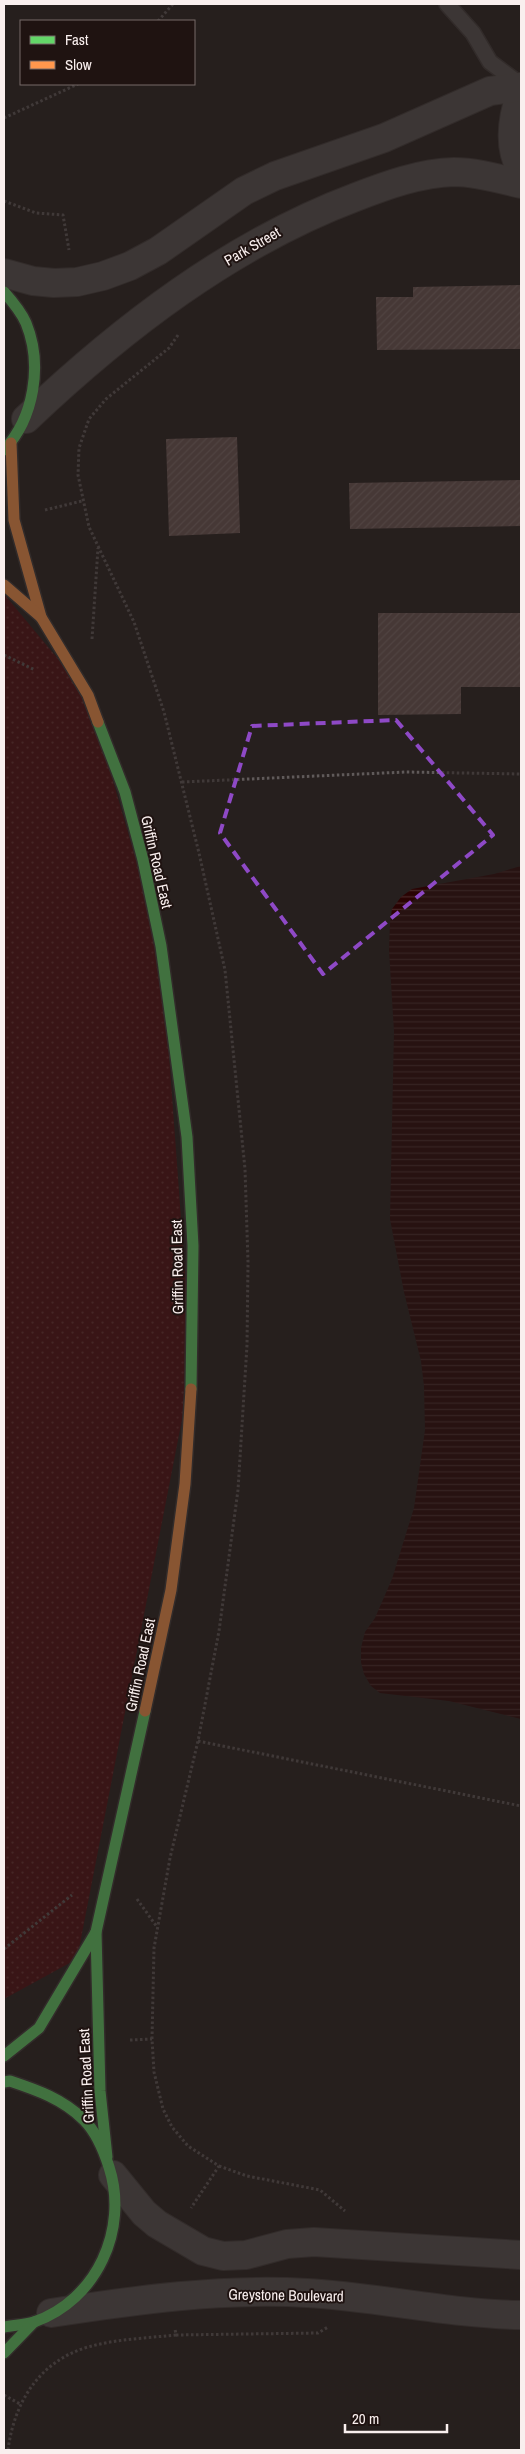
<svg xmlns="http://www.w3.org/2000/svg" width="525" height="2454" font-family="'Archivo Narrow',sans-serif">
<defs>
<pattern id="park-dots" width="8" height="8" patternUnits="userSpaceOnUse" patternTransform="scale(1.25)"><rect width="8" height="8" fill="#510b0e"/><path d="M2 2h.1M6 6h.1" fill="none" stroke="#6b2f31" stroke-width="1.8" stroke-linecap="round"/></pattern>
<pattern id="water-rules" width="6" height="5" patternUnits="userSpaceOnUse" patternTransform="scale(1.25)"><rect width="6" height="5" fill="#290303"/><path d="M0 2.5h6" fill="none" stroke="#492828"/></pattern>
<pattern id="building-hatch" width="6" height="6" patternUnits="userSpaceOnUse" patternTransform="scale(1.25)"><rect width="6" height="6" fill="#6d5754"/><path d="M-1 1l2-2M0 6l6-6M5 7l2-2" fill="none" stroke="#836f6d"/></pattern>
</defs>
<rect width="100%" height="100%" fill="#261f1e"/>
<!-- park -->
<path fill="url(#park-dots)" d="M4 594 88 695 161 946 192 1368 77 1959 4 1999Z"/>
<!-- water -->
<path fill="url(#water-rules)" d="M521 866V1719L449 1701 380 1693 371 1686 364 1674 361 1662V1648L365 1632 375 1618 392 1579 414 1508 425 1430 424 1386 421 1361 404 1292 390 1219 394 1031 389 950 390 923 392 909 401 897 412 889 494 874Z"/>
<!-- building -->
<g fill="url(#building-hatch)">
<path d="M521 285V349L377 350 376 297H413V287Z"/>
<path d="M237 437 240 533 169 536 166 439Z"/>
<path d="M521 480V526L350 529 349 483Z"/>
<path d="M378 613H521V687H461V714L378 715Z"/>
</g>
<g fill="none" stroke-linecap="round" stroke-linejoin="round">
<defs>
<path id="lane" d="M447 4 473 33 490 62 521 85"/>
<g id="street">
<path d="M521 93C512 118 508 146 521 170"/>
<path d="M4 273 33 281 54 283 77 282 103 276 130 266 158 251 244 191 275 176 384 138 490 91 521 87"/>
<path d="M26 419C122 328 231 244 356 197 387 185 420 173 454 172 477 172 500 179 521 184"/>
<path d="M113 2175 144 2213 157 2224 203 2251 223 2256 246 2255 287 2244 314 2242 521 2255"/>
<path d="M51 2313C135 2300 222 2288 307 2293 378 2297 450 2314 521 2315"/>
</g>
<g id="fast">
<path d="M4 292C12 301 21 312 26 323 43 365 34 418 4 450"/>
<path d="M98 722 125 792 143 860 161 946 187 1137 193 1246 191 1389"/>
<path d="M4 2056 39 2028 96 1932"/>
<path d="M4 2082 10 2081C37 2090 63 2099 84 2120 95 2131 104 2151 109 2167 129 2229 97 2300 34 2322 25 2325 14 2325 4 2327"/>
<path d="M107 2157 100 2091 96 1932 145 1711"/>
<path d="M4 2353 34 2322"/>
</g>
<g id="slow">
<path d="M11 443 14 520 41 617 88 695 98 722"/>
<path d="M4 585 41 617"/>
<path d="M145 1711 171 1590 185 1484 191 1389"/>
</g>
</defs>
<!-- lane casing -->
<use href="#lane" stroke="#403b3a" stroke-width="18"/>
<!-- street casing -->
<use href="#street" stroke="#403b3a" stroke-width="30"/>
<!-- fast casing -->
<use href="#fast" stroke="#403b3a" stroke-width="14"/>
<!-- slow casing -->
<use href="#slow" stroke="#403b3a" stroke-width="14"/>
<!-- path -->
<g stroke="#605a5a" stroke-width="3" stroke-dasharray="2.5 2.5" stroke-linecap="butt">
<path d="M158 21 173 4"/>
<path d="M4 118 78 84"/>
<path d="M4 201 36 213 63 215 69 250"/>
<path d="M178 335 169 348 106 399 89 419 79 448 78 475 89 527 134 622 164 712 199 853 225 970 245 1169 248 1262 247 1345 238 1490 219 1631 198 1741 170 1858 154 1948 152 2039 154 2072 163 2109 172 2127 188 2146 219 2166 191 2208"/>
<path d="M45 510 82 501"/>
<path d="M92 639 98 548"/>
<path d="M4 655 35 670"/>
<path d="M182 782 406 772 521 774"/>
<path d="M198 1741 521 1806"/>
<path d="M137 1899 157 1927"/>
<path d="M4 1949 72 1895"/>
<path d="M130 2040 152 2039"/>
<path d="M219 2166 247 2176 320 2190 345 2211"/>
<path d="M176 2335 318 2333 328 2327"/>
<path d="M4 2395 20 2404"/>
<path d="M8 2450C14 2403 39 2361 88 2347 116 2339 147 2338 176 2335L175 2329"/>
</g>
<!-- lane -->
<use href="#lane" stroke="#585352" stroke-width="15"/>
<!-- street -->
<use href="#street" stroke="#585352" stroke-width="28"/>
<!-- fast -->
<use href="#fast" stroke="#63d668" stroke-width="11"/>
<!-- slow -->
<use href="#slow" stroke="#ff974d" stroke-width="11"/>
</g>
<!-- marked area -->
<path d="M0 0H525V2454H0ZM396 720 493 835 323 974 220 833 252 726Z" fill="#261f1e" fill-opacity=".55" fill-rule="evenodd"/>
<path fill="none" stroke="#8e49c6" stroke-width="4" stroke-dasharray="10 6" stroke-linejoin="round" d="M396 720 493 835 323 974 220 833 252 726Z"/>
<g text-anchor="middle" dominant-baseline="central" stroke-width="4" stroke-linejoin="round" paint-order="stroke">
<!-- street labels -->
<g font-size="15" fill="#f9efee" stroke="#1f1311">
<text transform="translate(252 246) rotate(-30)">Park Street</text>
<text transform="translate(157 862) rotate(77)">Griffin Road East</text>
<text transform="translate(177 1267) rotate(-91)">Griffin Road East</text>
<text transform="translate(140 1665) rotate(-78)">Griffin Road East</text>
<text transform="translate(86 2076) rotate(-93)">Griffin Road East</text>
<text transform="translate(286 2295) rotate(1)">Greystone Boulevard</text>
</g>
</g>
<!-- border -->
<rect width="525" height="2454" fill="none" stroke="#f9efee" stroke-width="10"/>
<!-- legend -->
<rect x="20" y="20" width="175" height="65" fill="#1f1311" stroke="#766b69"/>
<rect x="30" y="36" width="25" height="8" fill="#63d668" stroke="#766b69"/>
<text x="65" y="45" font-size="15" fill="#f9efee">Fast</text>
<rect x="30" y="61" width="25" height="8" fill="#ff974d" stroke="#766b69"/>
<text x="65" y="70" font-size="15" fill="#f9efee">Slow</text>
<!-- scale -->
<path d="M345 2424v8h102v-8" fill="none" stroke="#f9efee" stroke-width="2.5"/>
<text x="352" y="2424" font-size="15" fill="#f9efee" stroke="#1f1311" stroke-width="4" paint-order="stroke">20 m</text>
</svg>
